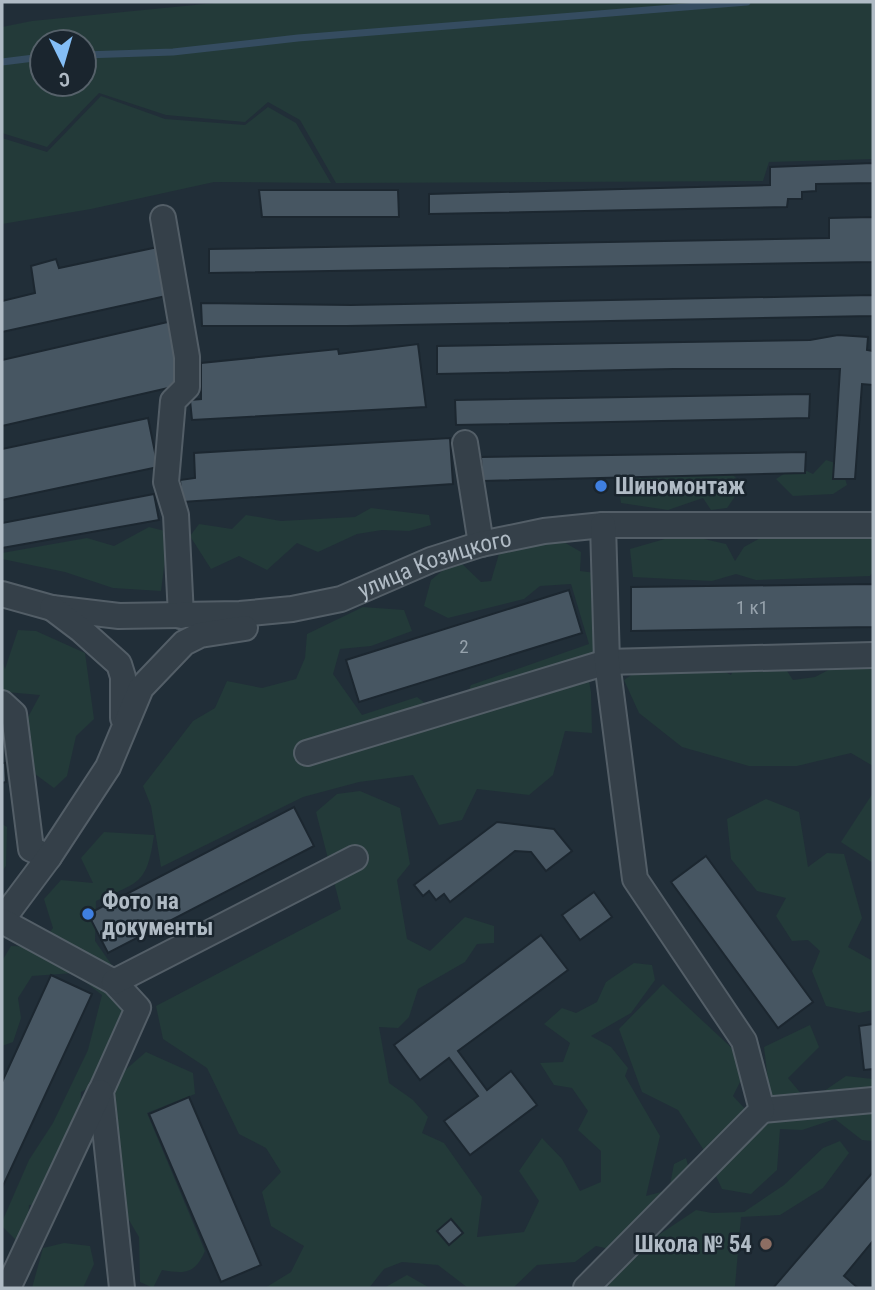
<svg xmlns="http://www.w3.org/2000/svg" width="875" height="1290" font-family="'Roboto Condensed',sans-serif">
<rect width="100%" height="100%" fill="#212e38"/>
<!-- green -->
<g fill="#233a39" fill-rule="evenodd">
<path d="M225 2H873V159L769 162 763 181 336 183 300 120 268 102 245 122 166 115 99 93 47 147 2 133V27L32 21ZM42 42H84V84H42Z"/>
<path d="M101 96 165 119 245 125 268 107 296 123 331 183 214 182 91 209 2 224V138L47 152Z"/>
<path d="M826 460 841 465 847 485 833 494 793 496 776 479 796 466 813 474Z"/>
<path d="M722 464 743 485 727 508 711 510 703 498 668 510 621 503 618 485 640 468Z"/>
<path d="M371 508 429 515 431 525 409 531 382 530 357 534 318 552 297 543 267 570 239 556 211 569 190 536 199 524 232 529 246 515 281 521 355 517Z"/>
<path d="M149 527 169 532 174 549 165 559 161 591 113 588 65 572 2 559V553L87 538 114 546Z"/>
<path d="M777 529 873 531V572L870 576 756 580 736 574 712 581 633 577 630 549 682 534 726 544 735 561 744 547Z"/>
<path d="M557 538 581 552 580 571 612 575 608 616 620 635 616 650 586 664 591 692 592 733 565 731 553 775 529 795 477 789 462 820 439 825 413 775 359 782 303 797 161 867 151 806 143 786 193 721 215 708 227 681 262 688 296 679 305 658 307 634 363 607 404 610 412 631 371 646 340 649 333 674 362 715 417 697 445 718 457 715 471 685 589 644 571 584 540 586 524 599 448 618 424 606 431 580 457 559 481 582 491 581 501 547Z"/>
<path d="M18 630 36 631 85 653 94 719 76 736 67 776 54 788 35 774 27 719 40 695 6 692 2 697V660L5 669Z"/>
<path d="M674 646 731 675 744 648 773 650 793 680 815 677 873 647V766L851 753 797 766H749L682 747 639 713 624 680Z"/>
<path d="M360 791 400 808 410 864 397 880 407 939 430 951 465 917 494 926V943L477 944 465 962 418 989 409 1017 398 1028 379 1027 389 1083 413 1100 428 1117 422 1133 444 1143 482 1197 477 1237 524 1232 539 1201 519 1171 542 1138 562 1159 580 1191 601 1182V1151L578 1130 588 1111 572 1088 554 1085 540 1063 563 1062 570 1043 544 1024 562 1008 576 1013 597 1002 606 982 634 963 652 965 655 980 631 1013 591 1036 611 1047 628 1068 625 1076 660 1136 646 1196 669 1190 674 1164 686 1158 694 1188 623 1252 596 1246 575 1262 537 1265 513 1288H468L438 1265 402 1262 384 1269 369 1288H265L291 1272 304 1246 271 1226 262 1192 281 1172 266 1148 239 1134 207 1068 163 1039 156 1006 341 909 316 812 337 794Z"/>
<path d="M873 793V863L841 842Z"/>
<path d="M766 799 799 812 808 867 827 853 844 854 862 918 848 947 871 960 873 959V1010L859 1013 826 1006 812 971 820 951 808 940 792 941 776 916 786 898 757 891 731 859 727 819Z"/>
<path d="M2 824 7 827 6 866 2 871Z"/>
<path d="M104 832 154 835C147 885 139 882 96 901L95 941 125 984 137 1020 96 1084 81 1092 80 1121 54 1204 29 1205 28 1226 16 1240 2 1226V1222L29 1160 53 1123 88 1050 102 995 74 973 32 976 18 998 21 1018 13 1042 2 1046V961L11 946 38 947 53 928 44 899 61 880 93 883 81 858Z"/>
<path d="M663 984 749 1064 733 1096 746 1110 770 1098 764 1047 810 1025 819 1047 788 1078 808 1102 846 1076 873 1079V1141L862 1140 835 1119 802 1130 780 1129 777 1170 751 1194 722 1189 705 1152 678 1110 642 1092 619 1029Z"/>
<path d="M146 1052 193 1073 195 1094 147 1113 205 1251C195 1274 185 1274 162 1270L153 1288 140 1282 139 1237 120 1205 108 1140 116 1078Z"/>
<path d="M840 1141 849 1153 823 1188 780 1215 741 1217 735 1286 733 1288H608L611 1278 660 1234 696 1210 712 1213 744 1212 784 1185 823 1148Z"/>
<path d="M64 1243 90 1246 94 1264 83 1288H32L43 1248Z"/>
<path d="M407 1275 430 1288H384Z"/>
</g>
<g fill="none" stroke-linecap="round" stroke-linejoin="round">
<!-- stream -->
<g stroke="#354c60" stroke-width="7">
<path d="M84 55 173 52 298 38 747 2"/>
<path d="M2 62 42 57"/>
</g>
</g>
<!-- building -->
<g fill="#475662" stroke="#1c2730" stroke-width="2">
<path d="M873 163V183L816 184V191L802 192V199H788L787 207 429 214V194L770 185V167Z"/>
<path d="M259 190H398L399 217H262Z"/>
<path d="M873 217V262L209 273V249L829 238V218Z"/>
<path d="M158 247 166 296 2 332V301L35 293 31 266 56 259 59 268Z"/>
<path d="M873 295V316L347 326H202L201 303 351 305Z"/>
<path d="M172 321 177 386 2 426V360Z"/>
<path d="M838 335 868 337 867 350 873 351V385L862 384 855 479H833L840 369H673L437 374V346L810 340Z"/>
<path d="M418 344 426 407 192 420 190 400 201 399V363L338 349 339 354Z"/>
<path d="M810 394 809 418 456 425 455 400Z"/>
<path d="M148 418 158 467 2 500V449Z"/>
<path d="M450 438 453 484 182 502 180 480 195 478 194 453Z"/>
<path d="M806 452 805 473 482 481 481 457Z"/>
<path d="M154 494 159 520 2 548V523Z"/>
<path d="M873 584V627L631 631V587Z"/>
<path d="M569 590 582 633 359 702 346 660Z"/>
<path d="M2 763H5L6 782 2 783Z"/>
<path d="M294 807 314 846 108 953 88 914Z"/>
<path d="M497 822 554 829 572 851 546 871 531 852 515 851 450 902 444 894 436 900 429 891 423 896 414 885Z"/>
<path d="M706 856 813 1002 778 1028 671 882Z"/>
<path d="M594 892 612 917 580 940 562 915Z"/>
<path d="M541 935 568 970 458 1051 487 1090 511 1071 537 1105 470 1155 444 1121 478 1096 449 1058 420 1080 394 1045Z"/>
<path d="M51 975 92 994 2 1188V1082Z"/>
<path d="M873 1024V1069L864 1070 859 1026Z"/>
<path d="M189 1097 261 1265 221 1282 149 1114Z"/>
<path d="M873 1172V1241L844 1276 858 1288H773Z"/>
<path d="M451 1219 463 1233 449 1245 437 1231Z"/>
</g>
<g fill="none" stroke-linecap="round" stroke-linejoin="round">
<defs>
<g id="minor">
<path d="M163 218 187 357V387L173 401 166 482 176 515 181 616"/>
<path d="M465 443 481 544"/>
<path id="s1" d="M2 594 52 608 119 616 240 614 292 609 341 599 431 560 481 544 544 531 603 525H873"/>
<path d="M52 608 81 630 119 664 123 677V718"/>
<path d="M2 703 14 714 31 849 49 857"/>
<path d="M307 753 607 662 873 655"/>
<path d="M2 920 49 857 108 767 141 688 184 643 200 635 245 628"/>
<path d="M2 921 114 982 138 1008 101 1091 122 1288"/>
<path d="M114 982 355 858"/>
<path d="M762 1110 873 1100"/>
<path d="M8 1288 100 1092"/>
<path d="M586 1288 762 1110 744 1041 635 879 607 662 603 525"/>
</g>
</defs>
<!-- minor casing -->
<use href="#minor" stroke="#535e67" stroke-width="28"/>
<!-- minor -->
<use href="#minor" stroke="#354049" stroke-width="24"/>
</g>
<!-- markers -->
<g fill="#3f7fe0" stroke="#1a252e" stroke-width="2.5">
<circle cx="601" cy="486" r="7"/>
<circle cx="88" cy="914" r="7"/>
</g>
<circle fill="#8d6e63" stroke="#1a252e" stroke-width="2.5" cx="766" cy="1244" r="7"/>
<g text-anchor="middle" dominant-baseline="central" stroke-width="5" stroke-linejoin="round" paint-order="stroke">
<!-- number labels -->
<g font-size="19" fill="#96a2ac">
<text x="752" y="607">1 к1</text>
<text x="464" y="646">2</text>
</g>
<!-- poi labels -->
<g font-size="23" font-weight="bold" fill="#b0bbc5" stroke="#1a252e" text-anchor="start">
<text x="615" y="486">Шиномонтаж</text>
<text x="102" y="901">Фото на<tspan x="102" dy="26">документы</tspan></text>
<text x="752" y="1244" text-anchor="end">Школа № 54</text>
</g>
<!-- street labels -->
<g font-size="23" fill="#b0bbc5" stroke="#1a252e">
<text stroke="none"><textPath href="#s1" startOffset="443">улица Козицкого</textPath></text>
</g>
</g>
<!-- border -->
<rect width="875" height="1290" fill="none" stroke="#b0bbc5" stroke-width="7"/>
<!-- north arrow -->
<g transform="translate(63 63) rotate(175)"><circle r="33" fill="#1a252e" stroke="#56616a" stroke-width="2"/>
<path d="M0-5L12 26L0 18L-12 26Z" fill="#84bef6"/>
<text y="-10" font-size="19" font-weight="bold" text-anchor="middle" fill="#b0bbc5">С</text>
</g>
</svg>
